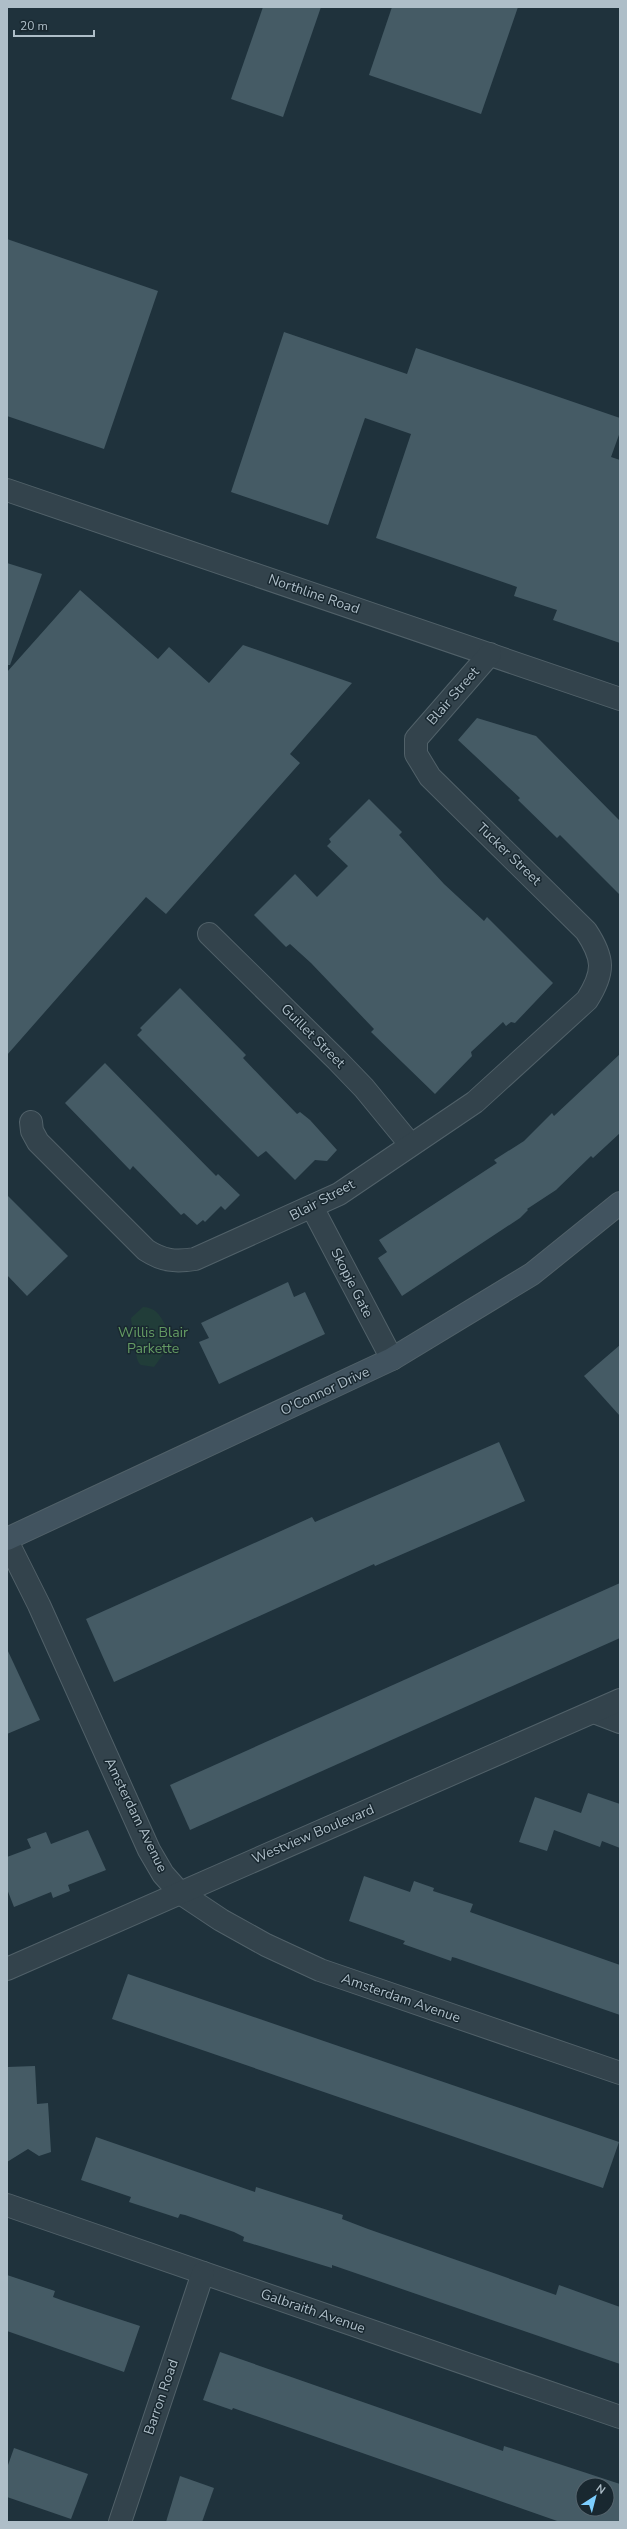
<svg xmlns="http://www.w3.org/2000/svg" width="627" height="2529" font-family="'Nunito Sans',sans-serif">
<rect width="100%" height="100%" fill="#1f323c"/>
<!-- green -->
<path fill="#213d39" d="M143 1307C161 1307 165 1327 173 1341L154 1367 141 1365C133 1358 138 1346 136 1337 135 1329 131 1326 131 1318Z"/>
<!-- building -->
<g fill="#455b65" fill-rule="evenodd">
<path d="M263 7H321L283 117 231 99Z"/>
<path d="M392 7H518L481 114 369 75Z"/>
<path d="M7 239 158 291 104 449 7 416Z"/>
<path d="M284 332 407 374 416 348 620 418V432L611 457 620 460V643L553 620 557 610 514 596 517 587 376 538 411 434 365 418 328 525 231 492Z"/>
<path d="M7 563 42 574 10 665H7Z"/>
<path d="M80 590 158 659 169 647 209 683 243 645 352 683 290 754 300 763 166 914 146 897 7 1055V672Z"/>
<path d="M477 718 536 736 620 821V895L560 835 557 838 518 800 520 798 458 740Z"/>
<path d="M369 799 402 832 399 835 444 884 484 921 487 917 553 983 515 1023 511 1022 506 1026 503 1022 471 1052 472 1056 435 1094 371 1032 374 1029 311 963 290 944 286 947 254 915 295 874 317 897 348 866 327 846 331 842 329 839Z"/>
<path d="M180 988 246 1055 243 1058 263 1079 297 1114 300 1112 310 1120 337 1150 327 1161 315 1160 295 1180 266 1151 258 1157 137 1035 142 1030 140 1028Z"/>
<path d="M620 1054V1133L593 1158 591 1156 556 1190 527 1209 528 1210 520 1218 402 1296 378 1258 387 1252 379 1240 497 1163 494 1160 524 1141 552 1113 554 1116Z"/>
<path d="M105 1063 216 1176 218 1174 240 1195 225 1210 221 1206 205 1222 203 1220 197 1225 184 1213 181 1215 133 1166 130 1170 65 1103Z"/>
<path d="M7 1195 68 1256 27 1296 7 1275Z"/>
<path d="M288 1282 294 1297 305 1292 325 1334 219 1384 199 1342 209 1338 201 1323Z"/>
<path d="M620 1345V1416L584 1376Z"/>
<path d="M499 1442 525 1501 375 1566 374 1564 114 1682 86 1619 312 1517 315 1522Z"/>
<path d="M620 1583V1638L190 1830 170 1785Z"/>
<path d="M7 1649 40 1720 7 1734Z"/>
<path d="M588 1793 620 1804V1848L602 1841 600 1847 554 1830 547 1851 519 1842 535 1797 581 1813Z"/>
<path d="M88 1830 106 1870 68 1885 70 1891 53 1898 51 1892 14 1907 7 1889V1857L31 1848 27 1839 46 1832 51 1844Z"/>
<path d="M364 1876 410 1892 414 1881 434 1888 433 1891 473 1904 470 1912 620 1965V2015L456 1958 452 1957 451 1961 403 1944 405 1941 349 1921Z"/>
<path d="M128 1974 619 2142 603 2188 112 2019Z"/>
<path d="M35 2066 37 2104 48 2103 51 2152 39 2156 28 2149 7 2162V2067Z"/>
<path d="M96 2137 255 2192 256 2187 343 2215 342 2219 368 2229 556 2295 559 2285 620 2307V2364L332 2265V2268L243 2241 244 2237 234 2232 185 2215 180 2214 178 2218 129 2202 131 2197 81 2180Z"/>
<path d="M7 2275 55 2291 53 2297 64 2301 140 2326 124 2372 7 2331Z"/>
<path d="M220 2352 503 2451 504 2446 620 2484V2522H560L233 2408 232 2410 203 2400ZM583 2485H607V2509H583Z"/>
<path d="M14 2448 88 2474 71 2519 7 2497V2468Z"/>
<path d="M180 2476 214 2488 202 2522H166Z"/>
</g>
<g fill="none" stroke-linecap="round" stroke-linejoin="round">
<defs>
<g id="minor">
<path d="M7 490 620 699"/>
<path d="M209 934 337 1060 364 1088 410 1144"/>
<path d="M31 1122 32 1131 38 1142 146 1250C163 1261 175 1262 195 1259L339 1194 475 1102 587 1000C605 972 604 958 586 931L430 777 416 754V739L490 654"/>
<path d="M312 1207 392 1359"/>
<path d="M7 1541 39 1605 149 1850 163 1874 179 1892 221 1920 266 1945 320 1970 620 2073"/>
<path d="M594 1712 620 1722"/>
<path d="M7 1969 620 1700"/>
<path d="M7 2205 620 2417"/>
<path d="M120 2522 203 2273"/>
</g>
<path id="secondary" d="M7 1539 392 1359 532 1274 620 1203"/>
</defs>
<!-- minor casing -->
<use href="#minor" stroke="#516169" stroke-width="24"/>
<!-- secondary casing -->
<use href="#secondary" stroke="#516169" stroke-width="24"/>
<!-- minor -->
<use href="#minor" stroke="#33434c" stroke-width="22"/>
<!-- secondary -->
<use href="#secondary" stroke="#41535f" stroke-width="22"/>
</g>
<g text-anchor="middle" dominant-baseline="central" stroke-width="3" stroke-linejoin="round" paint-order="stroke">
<!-- street labels -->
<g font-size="14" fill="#aebec8" stroke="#192830">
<text transform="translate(314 594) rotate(19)">Northline Road</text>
<text transform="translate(453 696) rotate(-49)">Blair Street</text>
<text transform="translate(509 854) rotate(44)">Tucker Street</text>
<text transform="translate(313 1036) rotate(45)">Guillet Street</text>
<text transform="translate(322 1200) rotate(-28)">Blair Street</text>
<text transform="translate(352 1283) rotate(63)">Skopje Gate</text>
<text transform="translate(325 1391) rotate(-25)">O'Connor Drive</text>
<text transform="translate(136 1815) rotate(64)">Amsterdam Avenue</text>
<text transform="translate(313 1834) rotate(-23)">Westview Boulevard</text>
<text transform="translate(401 1998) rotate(19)">Amsterdam Avenue</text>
<text transform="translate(313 2311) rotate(19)">Galbraith Avenue</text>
<text transform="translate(161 2397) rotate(-71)">Barron Road</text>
</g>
<!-- park labels -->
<g font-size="14" fill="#649b63" stroke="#192830">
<text x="153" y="1332">Willis Blair<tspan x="153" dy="16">Parkette</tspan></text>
</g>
</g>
<!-- border -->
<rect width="627" height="2529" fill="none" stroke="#aebec8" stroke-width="16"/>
<!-- north arrow -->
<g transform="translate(595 2497) rotate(36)"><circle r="19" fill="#192830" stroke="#55646d"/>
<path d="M0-3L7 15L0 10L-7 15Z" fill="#7cceff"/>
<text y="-6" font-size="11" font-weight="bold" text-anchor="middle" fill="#aebec8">N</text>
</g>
<!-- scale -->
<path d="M14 30v6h80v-6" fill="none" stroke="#aebec8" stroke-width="2"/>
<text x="20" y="30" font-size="12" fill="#aebec8" stroke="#192830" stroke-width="3" paint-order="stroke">20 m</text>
</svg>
